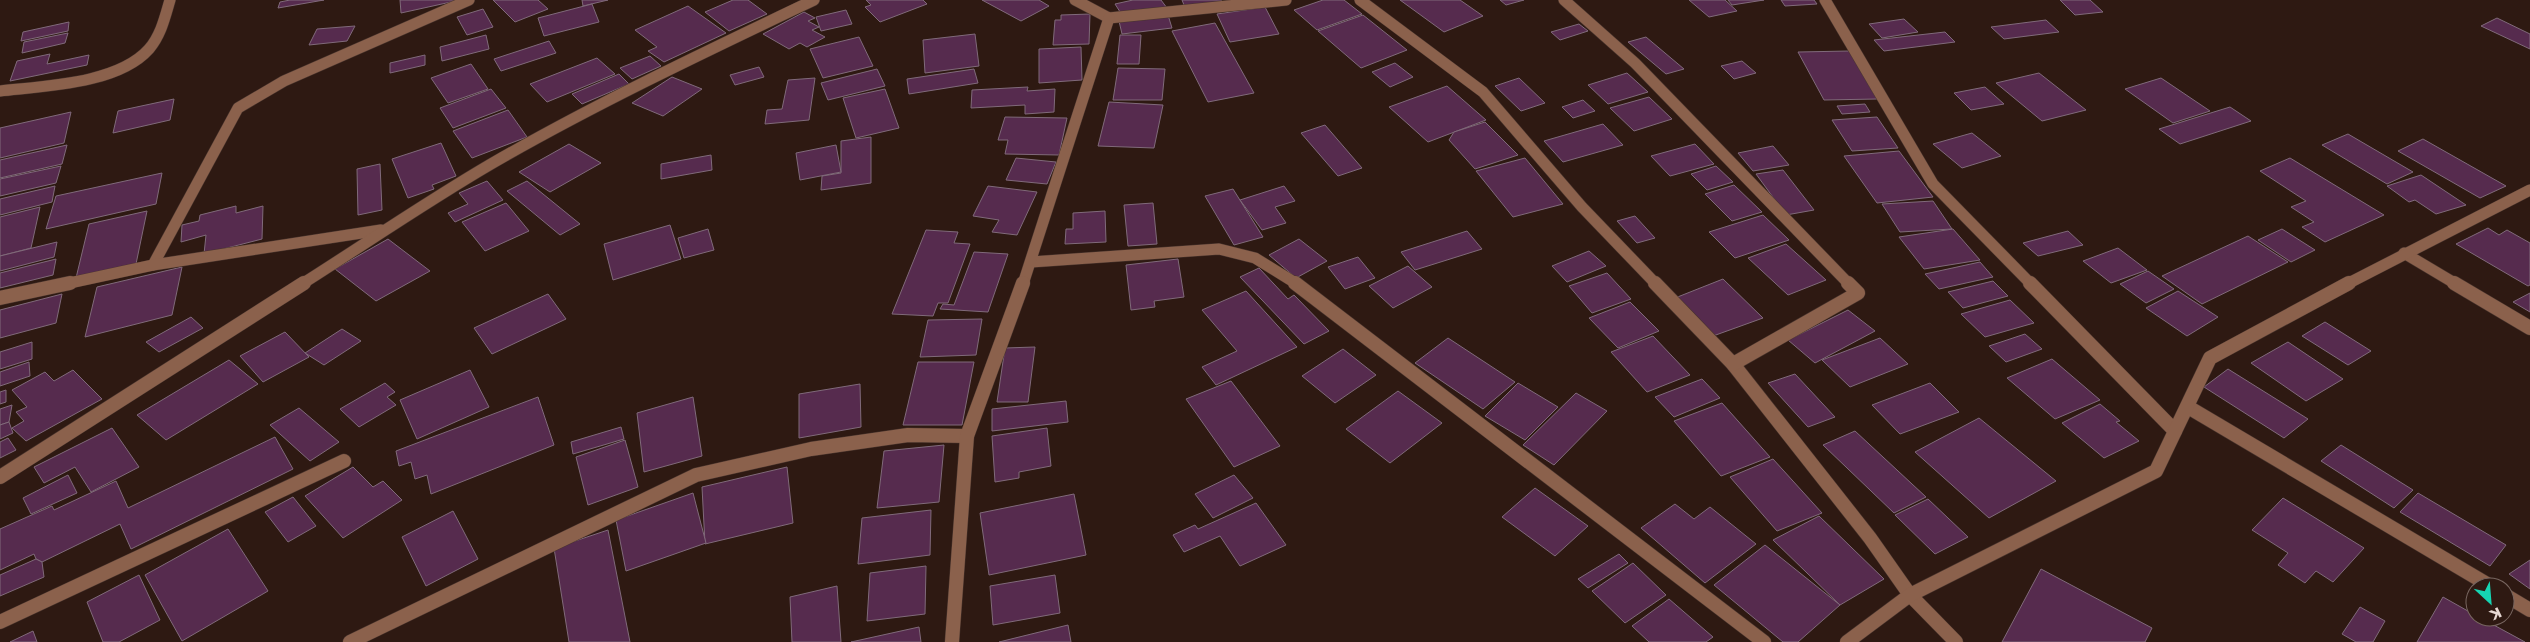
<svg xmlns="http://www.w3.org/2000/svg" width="2530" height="642" viewBox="0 0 2530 642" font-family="'DejaVu Sans',sans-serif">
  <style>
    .building { fill: #562b4e; stroke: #806a7a }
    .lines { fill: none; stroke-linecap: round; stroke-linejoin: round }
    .minor-far1-casing { stroke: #48342d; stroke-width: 12 }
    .minor-casing { stroke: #48342d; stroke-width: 15 }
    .minor-far1 { stroke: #8b614c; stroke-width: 11 }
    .minor { stroke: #8b614c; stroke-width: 14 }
  </style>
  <rect width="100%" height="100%" fill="#2e1912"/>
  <g class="building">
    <polygon points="290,0 324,0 278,8 280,2"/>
    <polygon points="400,0 460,0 401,13"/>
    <polygon points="493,0 538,0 548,9 515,22"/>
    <polygon points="582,0 608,0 583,6"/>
    <polygon points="733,0 748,0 767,14 729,31 705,12"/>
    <polygon points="866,0 923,0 927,4 880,22 865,7 871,5"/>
    <polygon points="982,0 1039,0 1049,6 1021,21"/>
    <polygon points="1133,0 1161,0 1167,8 1122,15 1115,4"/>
    <polygon points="1182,0 1221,0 1223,4 1186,10"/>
    <polygon points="1323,0 1344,0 1362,14 1317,30 1294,10"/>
    <polygon points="1400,0 1460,0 1483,16 1444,32"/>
    <polygon points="1500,0 1524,0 1506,5"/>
    <polygon points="1689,0 1725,0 1737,11 1709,17"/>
    <polygon points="1728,0 1764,0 1732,5"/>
    <polygon points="1781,0 1814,0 1817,4 1785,6"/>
    <polygon points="2060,0 2090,0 2103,12 2075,15"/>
    <polygon points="592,4 599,22 544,36 538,18"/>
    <polygon points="688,6 726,33 664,62 648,51 657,47 635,30"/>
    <polygon points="1265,7 1279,34 1230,42 1217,14"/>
    <polygon points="483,9 493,27 467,35 457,17"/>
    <polygon points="846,10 852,24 821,31 816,17"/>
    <polygon points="804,12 815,18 808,21 819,27 812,30 825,37 807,47 800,43 789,49 763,34"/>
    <polygon points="1090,14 1089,44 1053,45 1055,20 1061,20 1061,15"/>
    <polygon points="1168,15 1172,28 1122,34 1119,21"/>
    <polygon points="1363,15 1407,50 1361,68 1318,31"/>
    <polygon points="2497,18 2530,34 2530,49 2481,26"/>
    <polygon points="1904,19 1918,32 1882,38 1869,24"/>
    <polygon points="2046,20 2059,32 2004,39 1991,27"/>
    <polygon points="69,22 68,31 21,41 23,32"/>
    <polygon points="1215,23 1254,93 1208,102 1172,31"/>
    <polygon points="1579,24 1588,31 1560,40 1551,32"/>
    <polygon points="355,26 347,41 309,45 317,29"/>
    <polygon points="1945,32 1955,42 1884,51 1874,40"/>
    <polygon points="68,33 65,43 22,53 24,42"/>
    <polygon points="975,34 979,66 925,73 923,40"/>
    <polygon points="486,35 489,49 442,61 440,47"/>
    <polygon points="1120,35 1141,35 1139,64 1117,64"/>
    <polygon points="859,37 873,66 823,78 810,49"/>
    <polygon points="1646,37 1684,69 1666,74 1628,42"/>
    <polygon points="549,41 556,53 501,71 494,59"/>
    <polygon points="1081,47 1082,80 1039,83 1039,49"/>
    <polygon points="1849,51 1877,99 1824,100 1798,52"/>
    <polygon points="50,54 47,64 89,55 87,65 10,81 17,61"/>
    <polygon points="425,55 425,65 390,73 390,63"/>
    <polygon points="650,56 661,66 632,79 620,68"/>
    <polygon points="597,58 615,74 547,102 530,84"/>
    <polygon points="1742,61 1756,73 1734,79 1721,66"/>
    <polygon points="1395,63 1413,77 1390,87 1372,72"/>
    <polygon points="471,64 488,89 448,103 431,78"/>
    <polygon points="759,67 764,77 735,85 730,75"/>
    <polygon points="1118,68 1165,69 1162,100 1113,100"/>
    <polygon points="877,69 885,86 828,100 821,83"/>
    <polygon points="974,69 978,83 909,94 907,79"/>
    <polygon points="1627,73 1648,92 1608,104 1588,85"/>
    <polygon points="2039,73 2086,110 2042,121 1996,83"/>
    <polygon points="619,74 629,84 582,104 572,94"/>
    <polygon points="672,77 702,89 663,116 632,103"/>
    <polygon points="815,78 809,120 765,124 767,110 782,109 788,80"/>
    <polygon points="1519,78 1545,103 1521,111 1495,86"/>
    <polygon points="2161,78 2210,111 2173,123 2125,89"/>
    <polygon points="1447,86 1486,120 1428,142 1389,107"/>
    <polygon points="1028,87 1027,91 1055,89 1054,112 1025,114 1025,105 971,108 972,90"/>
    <polygon points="1985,87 2004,104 1971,110 1954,93"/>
    <polygon points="491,89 506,108 453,128 440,108"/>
    <polygon points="885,89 899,128 856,138 843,98"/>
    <polygon points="1649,97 1672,119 1634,131 1610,108"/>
    <polygon points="174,99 170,120 113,133 118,111"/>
    <polygon points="1583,100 1595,111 1573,118 1562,107"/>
    <polygon points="1109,102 1163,105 1154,148 1098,146"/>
    <polygon points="1865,104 1870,112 1842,114 1837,106"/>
    <polygon points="2230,107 2251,121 2180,144 2159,129"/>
    <polygon points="508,110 527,137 472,158 453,131"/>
    <polygon points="71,112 64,143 0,158 0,128"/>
    <polygon points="1005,117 1067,118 1059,155 1005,154 1008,140 998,140"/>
    <polygon points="1877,117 1898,148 1852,151 1832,120"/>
    <polygon points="1485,122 1518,155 1475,169 1449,140 1454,132"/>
    <polygon points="1603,124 1623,145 1563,162 1544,141"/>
    <polygon points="1325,125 1362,168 1338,176 1301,133"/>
    <polygon points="1972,133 2001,156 1962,168 1933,144"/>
    <polygon points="2348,134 2413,172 2387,184 2322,145"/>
    <polygon points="871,137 871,183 821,190 822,176 841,173 841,141"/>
    <polygon points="2423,139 2506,186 2480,198 2398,151"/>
    <polygon points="441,143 456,176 432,185 434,189 408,198 392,159"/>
    <polygon points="569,144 601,163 550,192 519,172"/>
    <polygon points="1695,144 1714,164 1670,176 1651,156"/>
    <polygon points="67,145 62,164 0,178 0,160"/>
    <polygon points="836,145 841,172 800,180 796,153"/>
    <polygon points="1773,146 1789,165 1753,171 1738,153"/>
    <polygon points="1899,151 1933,197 1877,203 1844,156"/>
    <polygon points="711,155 712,170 661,179 661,164"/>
    <polygon points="1016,158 1056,162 1047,184 1006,180"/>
    <polygon points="1525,158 1563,204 1513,217 1476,171"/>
    <polygon points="2290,158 2384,215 2325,242 2302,227 2314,222 2291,207 2306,201 2260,171"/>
    <polygon points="380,164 382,210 358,215 357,169"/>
    <polygon points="61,166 56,183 0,196 0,179"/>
    <polygon points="1716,166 1733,182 1707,190 1691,174"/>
    <polygon points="1783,170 1814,210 1786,215 1756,174"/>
    <polygon points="162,173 156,204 46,229 56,196"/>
    <polygon points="2421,175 2466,205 2436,214 2415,200 2409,202 2387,186"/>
    <polygon points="487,181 503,200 455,222 448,213 468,204 459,193"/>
    <polygon points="527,181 580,224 560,235 507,191"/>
    <polygon points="1734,185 1762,212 1732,221 1705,194"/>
    <polygon points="55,186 52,202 0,215 0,199"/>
    <polygon points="988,186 1037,192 1017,235 992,232 999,220 973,216"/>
    <polygon points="1284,186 1295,201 1275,207 1286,223 1262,230 1240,200"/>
    <polygon points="1233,189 1263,237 1234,245 1205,196"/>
    <polygon points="1933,201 1952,229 1900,232 1882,204"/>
    <polygon points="506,203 529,231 485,251 462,222"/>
    <polygon points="1153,203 1157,244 1128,246 1124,205"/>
    <polygon points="236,206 236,213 263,206 262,239 204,254 206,235 181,242 182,225 199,221 200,215"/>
    <polygon points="40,207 31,248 0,256 0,217"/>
    <polygon points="147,211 136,264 76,278 89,224"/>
    <polygon points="1105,211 1106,242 1065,244 1066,229 1073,229 1073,213"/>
    <polygon points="1763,215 1789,240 1735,258 1709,232"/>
    <polygon points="1635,216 1655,238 1637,243 1617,221"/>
    <polygon points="670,225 681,259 613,280 604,244"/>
    <polygon points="2488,228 2499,235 2507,230 2530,243 2530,285 2528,286 2456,244"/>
    <polygon points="708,229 714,250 684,258 678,238"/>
    <polygon points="1953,229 1980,260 1924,269 1899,237"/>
    <polygon points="2282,229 2315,250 2291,262 2258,240"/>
    <polygon points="926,230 958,232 954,243 970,244 948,303 938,303 933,316 892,314"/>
    <polygon points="1467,231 1482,249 1415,270 1401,252"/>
    <polygon points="2068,231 2083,245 2038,256 2023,243"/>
    <polygon points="2248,236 2288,262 2202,304 2162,276"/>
    <polygon points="388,239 430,271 376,301 335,269"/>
    <polygon points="1299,239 1327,261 1296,278 1269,255"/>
    <polygon points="57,242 54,257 0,271 0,256"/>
    <polygon points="1786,244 1826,280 1788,295 1748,258"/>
    <polygon points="2118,248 2147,270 2111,283 2083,261"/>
    <polygon points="1589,251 1606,266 1567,282 1552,266"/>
    <polygon points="974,252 1008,254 988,312 940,309 943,304 954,305"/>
    <polygon points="1358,257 1375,278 1345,289 1328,267"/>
    <polygon points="56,259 53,275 0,288 0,273"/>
    <polygon points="1178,259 1184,297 1154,301 1155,307 1131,310 1126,265"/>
    <polygon points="1980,262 1993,277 1939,289 1925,274"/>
    <polygon points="1408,266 1432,287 1393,308 1369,286"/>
    <polygon points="182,267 172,315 85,337 97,287"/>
    <polygon points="1259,268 1288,299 1294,295 1329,331 1304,344 1240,277"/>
    <polygon points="2148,271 2174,289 2146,303 2120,284"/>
    <polygon points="1607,273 1631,299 1592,313 1569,286"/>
    <polygon points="1723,279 1763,318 1713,336 1675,298"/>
    <polygon points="1993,281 2008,296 1963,308 1948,292"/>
    <polygon points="1246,291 1297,347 1216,385 1202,367 1237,351 1202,310"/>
    <polygon points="2178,291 2218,317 2187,336 2146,308"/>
    <polygon points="2530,293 2530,312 2513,302"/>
    <polygon points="62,294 56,323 0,338 0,310"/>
    <polygon points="548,294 566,319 492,354 474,328"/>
    <polygon points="2010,300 2034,323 1985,337 1961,314"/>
    <polygon points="1630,302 1659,331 1618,348 1589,318"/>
    <polygon points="1848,310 1875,331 1815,363 1788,340"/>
    <polygon points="191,317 203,328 159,352 146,342"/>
    <polygon points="982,319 976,355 920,357 928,320"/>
    <polygon points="2325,322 2371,351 2348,365 2302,336"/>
    <polygon points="342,329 361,341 324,365 305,353"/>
    <polygon points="285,332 309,357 263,382 240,356"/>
    <polygon points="2025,334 2042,349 2006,362 1989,346"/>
    <polygon points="1653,336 1690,375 1647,392 1611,352"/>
    <polygon points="1448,338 1515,382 1483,409 1415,363"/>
    <polygon points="1880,338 1908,364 1850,387 1822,360"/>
    <polygon points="32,342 32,359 0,369 0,352"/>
    <polygon points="2288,342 2343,379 2306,401 2251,363"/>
    <polygon points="1035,347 1028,402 997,402 1005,348"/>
    <polygon points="1343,349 1376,375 1335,403 1302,376"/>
    <polygon points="2052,359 2100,400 2055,419 2007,378"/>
    <polygon points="229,360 258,384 166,440 137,415"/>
    <polygon points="29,362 30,376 0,386 0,372"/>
    <polygon points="918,362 974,362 962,425 903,425"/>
    <polygon points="2228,369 2308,419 2284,438 2204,387"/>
    <polygon points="73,370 102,399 26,441 12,428 24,421 16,412 27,407 12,390 45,372 54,381"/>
    <polygon points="470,370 489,407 417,439 400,400"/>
    <polygon points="1795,374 1835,417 1808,427 1768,383"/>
    <polygon points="1702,379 1720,398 1674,417 1655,397"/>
    <polygon points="1231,381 1280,446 1234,467 1186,399"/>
    <polygon points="385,383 395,392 387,397 396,405 359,427 340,409"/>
    <polygon points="1518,383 1558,407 1525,440 1485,416"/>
    <polygon points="1930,383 1959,412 1900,434 1872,405"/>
    <polygon points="860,384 861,427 799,438 799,394"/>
    <polygon points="6,390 6,402 0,404 0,392"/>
    <polygon points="1398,391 1442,423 1390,463 1346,429"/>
    <polygon points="1576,393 1607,411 1554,465 1523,445"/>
    <polygon points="538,397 554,445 431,494 427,475 415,479 411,462 399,466 396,451"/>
    <polygon points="693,397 702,456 644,472 637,413"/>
    <polygon points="1066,401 1068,422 992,431 992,409"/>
    <polygon points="1722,403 1770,457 1721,476 1674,421"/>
    <polygon points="2100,404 2120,421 2116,422 2139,441 2104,458 2062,423"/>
    <polygon points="12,405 9,422 0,425 0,409"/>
    <polygon points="299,408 339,442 310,461 270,425"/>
    <polygon points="1979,418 2056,481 1989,518 1915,452"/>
    <polygon points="9,422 13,433 0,439 0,425"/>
    <polygon points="621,427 624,439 573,454 571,442"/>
    <polygon points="112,428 139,467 91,492 75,467 44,483 34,467"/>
    <polygon points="1047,428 1051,466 1019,472 1019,478 995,482 992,436"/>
    <polygon points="1855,431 1926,497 1894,513 1823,445"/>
    <polygon points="275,437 293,469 131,549 120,524 42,562 36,559 34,554 0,570 0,529 52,506 54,510 116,481 128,508"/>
    <polygon points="8,438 16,450 0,458 0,442"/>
    <polygon points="625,440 638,487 588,505 576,457"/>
    <polygon points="944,445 939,502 877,508 884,451"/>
    <polygon points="2341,445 2413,490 2394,508 2321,461"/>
    <polygon points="1773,459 1822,513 1777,531 1730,477"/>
    <polygon points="353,467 373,487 383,481 402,500 343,538 305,496"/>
    <polygon points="787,467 793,523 705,544 702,487"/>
    <polygon points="68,475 77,493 31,514 23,498"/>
    <polygon points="1234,475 1253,498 1213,518 1195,494"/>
    <polygon points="1535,488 1588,526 1555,556 1502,517"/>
    <polygon points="693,493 706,543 626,571 616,520"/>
    <polygon points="2418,493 2506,545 2490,566 2400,512"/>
    <polygon points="1074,494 1086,555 989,575 980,513"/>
    <polygon points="293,497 316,526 288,542 265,512"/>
    <polygon points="2283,498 2364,548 2333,582 2316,571 2305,583 2278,565 2288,553 2252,530"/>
    <polygon points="1928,499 1968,537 1935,554 1895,515"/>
    <polygon points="1256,503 1286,545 1240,566 1220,536 1184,552 1173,535 1195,525 1198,529"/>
    <polygon points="1675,504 1694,519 1710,507 1756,544 1705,583 1641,528"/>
    <polygon points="931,510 930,555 858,564 862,518"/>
    <polygon points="453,511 478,559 426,586 402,537"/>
    <polygon points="1819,516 1884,579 1840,605 1773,540"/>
    <polygon points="228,529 268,591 182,641 145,575"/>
    <polygon points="608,530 630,642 569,642 554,548"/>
    <polygon points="1765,545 1840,605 1798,642 1783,642 1714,585"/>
    <polygon points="1619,554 1628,563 1588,588 1578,579"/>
    <polygon points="36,559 42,562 44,577 0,596 0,575"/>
    <polygon points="2530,560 2530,589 2509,574"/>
    <polygon points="1633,563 1666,595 1625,623 1592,591"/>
    <polygon points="926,566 925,614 867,621 870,573"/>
    <polygon points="2041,569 2152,628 2145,642 2002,642"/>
    <polygon points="139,575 160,620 119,642 103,642 87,602"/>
    <polygon points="1055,575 1060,613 993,625 990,586"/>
    <polygon points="837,586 841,642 792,642 790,597"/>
    <polygon points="2443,597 2475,615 2475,617 2479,617 2525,642 2417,642"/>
    <polygon points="1669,599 1713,637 1706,642 1649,642 1632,626"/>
    <polygon points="2360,607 2385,621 2373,642 2356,642 2342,634"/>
    <polygon points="1068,625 1071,642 999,642"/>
    <polygon points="919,627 921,642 851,642"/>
    <polygon points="33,631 37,642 10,642"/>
  </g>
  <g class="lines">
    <defs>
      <g id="minor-far1">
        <polyline points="1075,0 1109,18 1286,0"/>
        <polyline points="1360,0 1483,92 1582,207 1656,284"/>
        <polyline points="1564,0 1635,63 1849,284"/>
        <polyline points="1825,0 1933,184 2031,284"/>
        <path d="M0,91C44,86 118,84 149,49C161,35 165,17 170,0"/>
        <polyline points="2404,253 2456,284"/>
        <polyline points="1031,262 1219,249 1255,258 1297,284"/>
        <polyline points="153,265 238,108 284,81 469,0"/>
        <polyline points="65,284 153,265 381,230"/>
        <path d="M302,284C365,244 426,202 491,164C595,104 705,52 814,0"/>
        <polyline points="1023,284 1109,18"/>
        <polyline points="2347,284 2530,190"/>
      </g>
      <g id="minor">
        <polyline points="1295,283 1764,642"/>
        <polyline points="1655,283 1733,364 1870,538 1910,595 1956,642"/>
        <polyline points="2030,283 2175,431"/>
        <polyline points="2454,283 2530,328"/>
        <polyline points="0,298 70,283"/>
        <polyline points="1733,364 1858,293 1848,283"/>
        <polyline points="2188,407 2492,587"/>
        <polyline points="0,477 304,283"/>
        <polyline points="2505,595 2530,610"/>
        <polyline points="0,622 344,461"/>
        <polyline points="350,642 696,475 811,449 908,435 967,436"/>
        <polyline points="952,642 967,436 1023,283"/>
        <polyline points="1847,642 1910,595 2156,471 2210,358 2349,283"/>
      </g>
    </defs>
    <use href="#minor-far1" class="minor-far1-casing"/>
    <use href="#minor" class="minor-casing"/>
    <use href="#minor-far1" class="minor-far1"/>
    <use href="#minor" class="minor"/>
  </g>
  <g transform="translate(2490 602) rotate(154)"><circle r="24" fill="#2e1912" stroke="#786660"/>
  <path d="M0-4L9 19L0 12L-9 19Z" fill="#16d5b3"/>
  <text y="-8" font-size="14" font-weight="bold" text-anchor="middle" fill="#e8d9d4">K</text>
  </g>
</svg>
